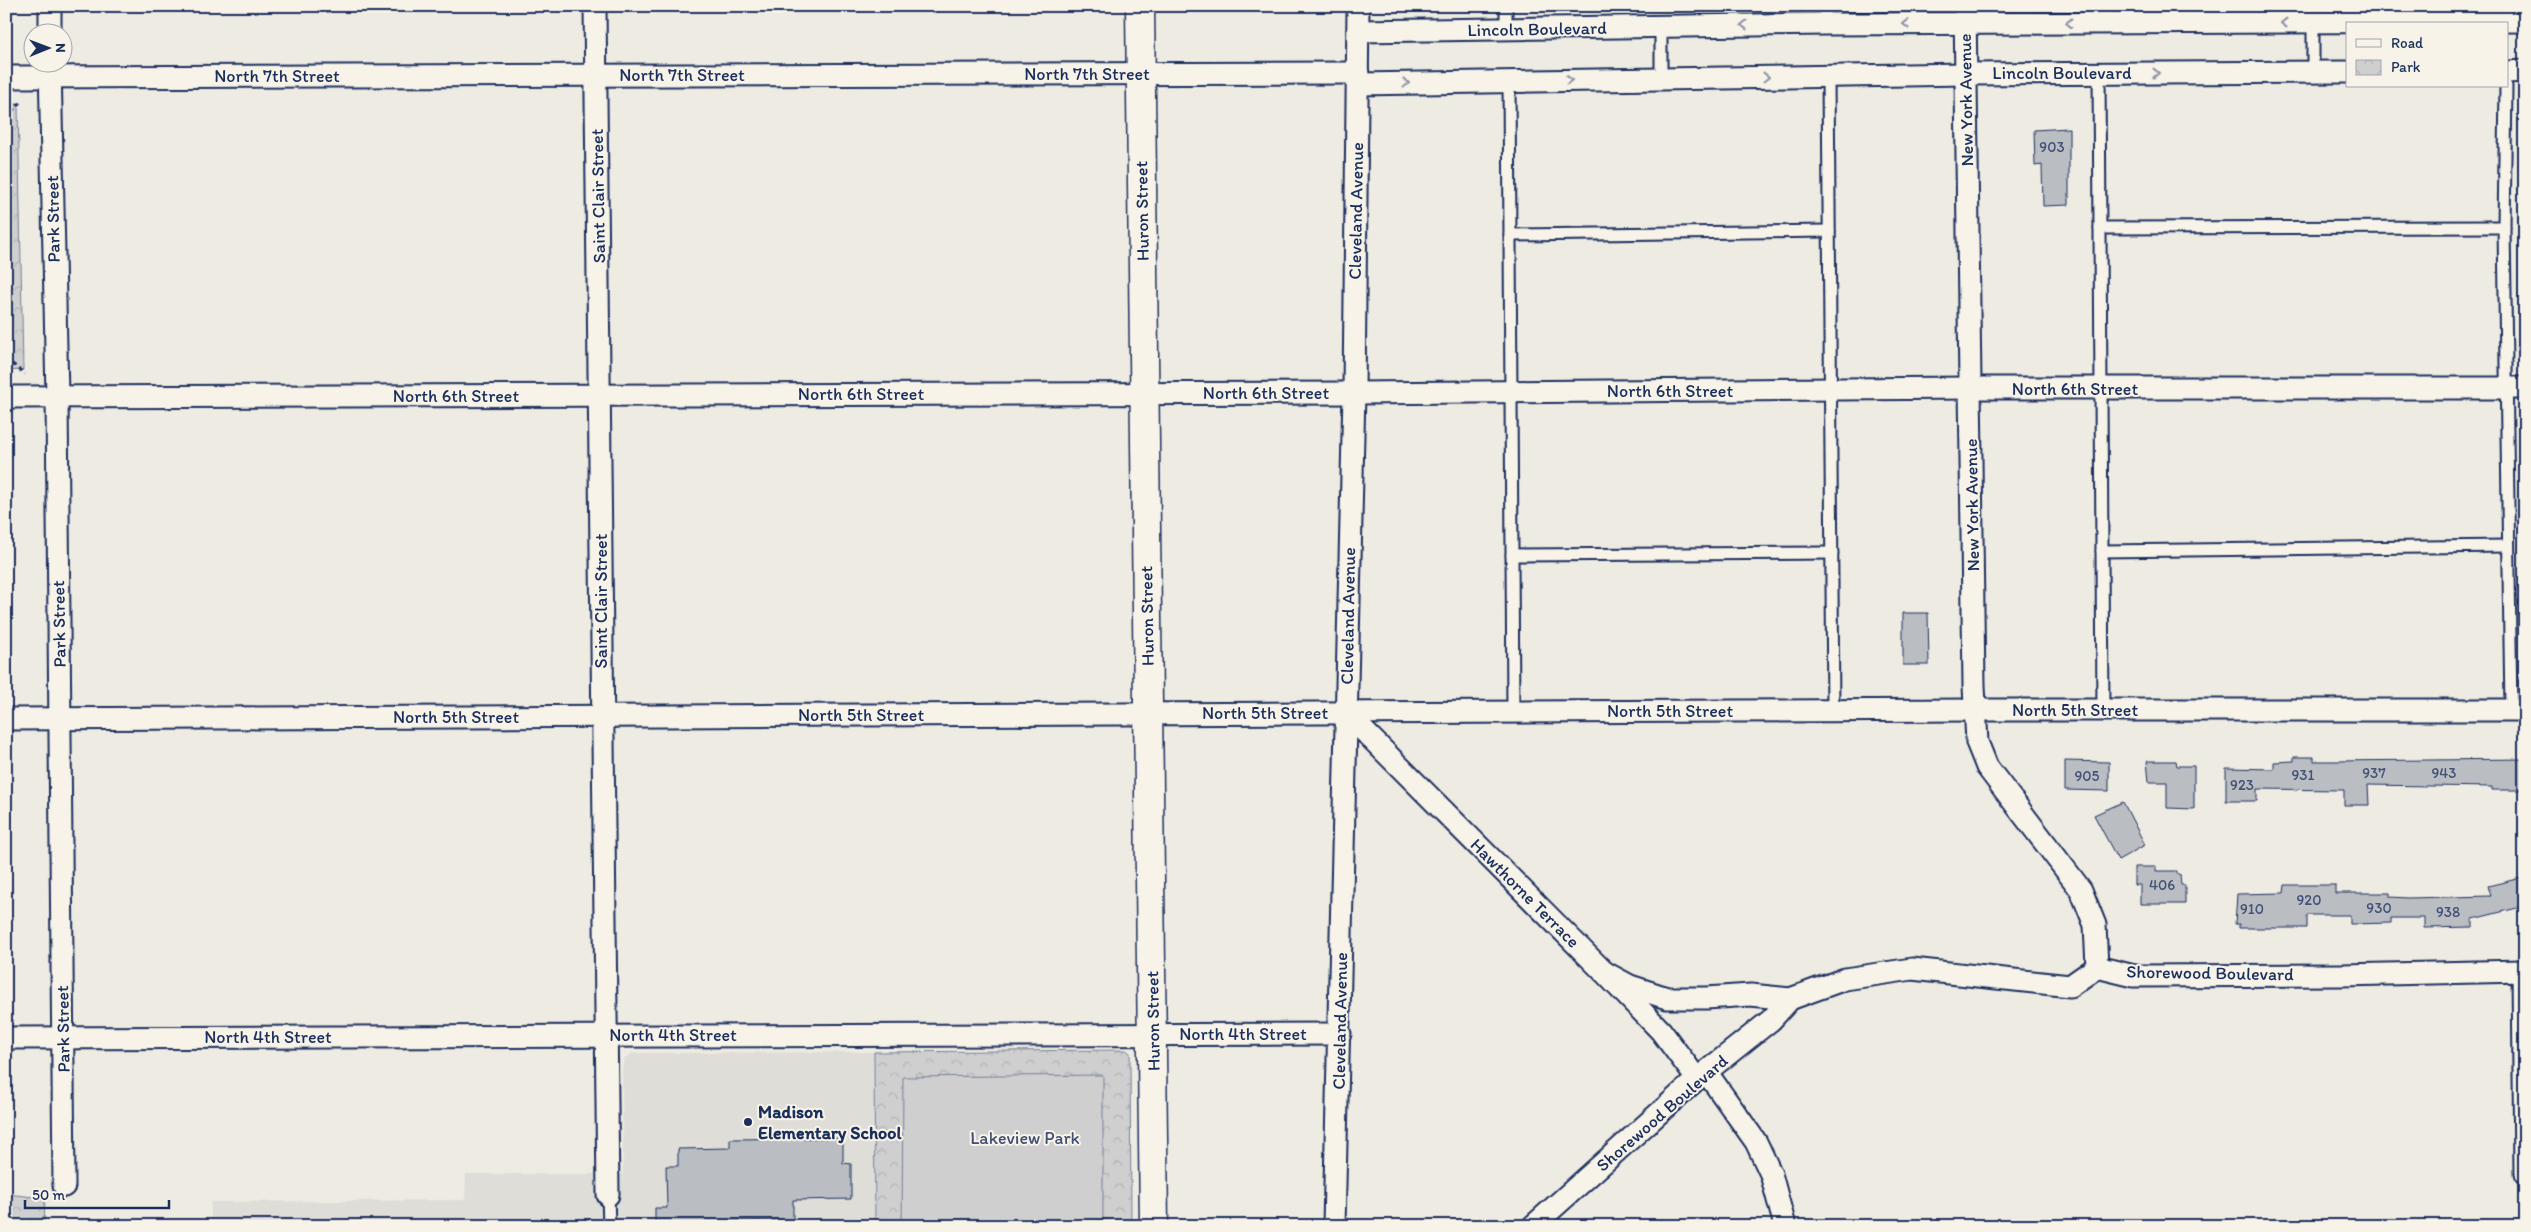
<svg xmlns="http://www.w3.org/2000/svg" width="2531" height="1232" viewBox="0 0 2531 1232" font-family="Itim,sans-serif">
  <style>
    .built { fill: #deddd8 }
    .park { fill: url(#park-crowns); stroke: #757f96 }
    .pitch { fill: #cfcfcf; stroke: #757f96 }
    .building { fill: #babdc2; stroke: #1b2f5e }
    .lines { fill: none; stroke-linecap: round; stroke-linejoin: round }
    .service-casing { stroke: #1b2f5e; stroke-width: 15 }
    .minor-casing { stroke: #1b2f5e; stroke-width: 25 }
    .tertiary-casing { stroke: #1b2f5e; stroke-width: 31 }
    .path { stroke: #1b2f5e; stroke-width: 3; stroke-dasharray: 4 4; stroke-linecap: butt }
    .service { stroke: #f7f3e8; stroke-width: 11 }
    .minor { stroke: #f7f3e8; stroke-width: 21 }
    .tertiary { stroke: #f7f3e8; stroke-width: 28 }
    .oneway { stroke: #8991a3 }
    .poi-dot { fill: #1b2f5e; stroke: #f7f3e8; stroke-width: 2 }
    .labels { text-anchor: middle; stroke-width: 4; stroke-linejoin: round; paint-order: stroke }
    .number-label { font-size: 15px; fill: #435277 }
    .street-label { font-size: 18px; fill: #1b2f5e; stroke: #f7f3e8 }
    .poi-label { font-size: 18px; font-weight: bold; fill: #1b2f5e; stroke: #f7f3e8; text-anchor: start }
    .park-label { font-size: 18px; fill: #3f4f75; stroke: #f7f3e8 }
  </style>
  <defs>
    <pattern id="park-crowns" width="20" height="18" patternUnits="userSpaceOnUse" patternTransform="scale(1.25)"><rect width="20" height="18" fill="#cfcfcf"/><path d="M2 6a3 3 0 1 1 6 0M12 15a3 3 0 1 1 6 0" fill="none" stroke="#b1b2b4"/></pattern>
  </defs>
  <rect width="100%" height="100%" fill="#eeebe2"/>
  <filter id="ink" filterUnits="userSpaceOnUse"><feTurbulence type="fractalNoise" baseFrequency=".02" numOctaves="2"/><feDisplacementMap in="SourceGraphic" scale="10" xChannelSelector="R" yChannelSelector="G"/><feConvolveMatrix kernelMatrix="1 2 1 2 8 2 1 2 1" color-interpolation-filters="sRGB"/></filter>
  <g filter="url(#ink)">
    <polygon class="built" points="874,1052 875,1226 211,1226 211,1202 465,1200 466,1174 623,1174 622,1069 625,1058 633,1053"/>
    <g class="park">
      <polygon points="6,104 18,104 23,370 6,371"/>
      <polygon points="1126,1050 1130,1053 1131,1226 875,1226 874,1052"/>
      <polygon points="6,1194 45,1198 44,1226 6,1226"/>
    </g>
    <polygon class="pitch" points="1103,1075 1103,1226 902,1226 903,1077"/>
    <g class="building">
      <polygon points="2069,128 2069,205 2043,206 2042,165 2035,166 2034,130"/>
      <polygon points="1903,613 1928,613 1929,665 1903,665"/>
      <polygon points="2294,757 2314,757 2314,761 2333,761 2525,759 2525,790 2492,790 2492,787 2368,785 2369,805 2344,805 2344,790 2257,789 2257,801 2226,801 2226,768 2274,769 2274,762 2294,761"/>
      <polygon points="2065,761 2109,762 2109,791 2065,790"/>
      <polygon points="2147,761 2176,761 2177,766 2194,766 2194,809 2167,808 2167,782 2149,782"/>
      <polygon points="2123,802 2145,845 2118,860 2094,815"/>
      <polygon points="2134,867 2156,867 2156,871 2177,871 2177,874 2180,874 2181,885 2185,885 2185,904 2140,904 2140,885 2134,885"/>
      <polygon points="2525,877 2525,906 2473,919 2473,927 2424,928 2424,918 2391,918 2391,923 2350,924 2350,915 2307,915 2307,928 2239,928 2239,924 2235,924 2237,894 2284,893 2285,885 2335,885 2335,893 2390,893 2390,897 2408,898 2491,896 2488,886"/>
      <polygon points="843,1138 843,1163 851,1164 851,1199 793,1200 793,1220 723,1221 723,1226 655,1226 655,1208 667,1208 666,1166 678,1166 678,1149 730,1148 730,1139"/>
    </g>
    <g class="lines">
      <defs>
        <g id="service">
          <polyline points="1506,6 1506,29"/>
          <polyline points="2107,6 2107,23"/>
          <polyline points="1825,24 1825,6"/>
          <polyline points="1661,27 1661,79"/>
          <polyline points="2313,72 2313,22"/>
          <polyline points="2099,73 2103,710"/>
          <polyline points="1828,76 1833,711"/>
          <polyline points="1509,81 1513,712"/>
          <polyline points="2506,86 2504,227 2511,710"/>
          <polyline points="2100,228 2504,227"/>
          <polyline points="1510,235 1829,231"/>
          <polyline points="2102,551 2508,546"/>
          <polyline points="1512,555 1832,553"/>
          <polyline points="608,1195 609,1226"/>
        </g>
        <g id="minor">
          <polyline points="595,6 608,1195"/>
          <polyline points="1965,6 1974,686 1977,742 1987,767 2081,890 2095,925 2097,967"/>
          <polyline points="1358,31 1825,24 2525,21"/>
          <polyline points="50,32 50,6"/>
          <polyline points="50,64 57,397 64,1186"/>
          <polyline points="2507,72 2525,71"/>
          <polyline points="6,77 1358,73"/>
          <polyline points="1358,84 1966,74 2347,72"/>
          <polyline points="6,397 1354,393 1971,388 2525,388"/>
          <polyline points="1346,713 1604,972 1661,1031 1697,1079"/>
          <polyline points="6,719 1974,710 2525,710"/>
          <polyline points="1604,972 1630,986 1667,998 1706,998 1751,995 1790,999 1845,979 1912,969 2070,986 2097,967 2134,976 2341,975 2523,971 2525,1174"/>
          <polyline points="6,1038 1340,1034"/>
          <polyline points="1707,1073 1756,1142 1771,1174 1785,1226"/>
          <polyline points="1334,1226 1354,393 1358,6"/>
          <polyline points="1533,1226 1697,1079 1771,1020 1790,999"/>
        </g>
        <polyline id="tertiary" points="1140,6 1154,1226"/>
      </defs>
      <use href="#service" class="service-casing"/>
      <use href="#minor" class="minor-casing"/>
      <use href="#tertiary" class="tertiary-casing"/>
      <g class="path">
        <polyline points="6,117 21,102"/>
        <polyline points="6,359 25,374"/>
      </g>
      <use href="#service" class="service"/>
      <use href="#minor" class="minor"/>
      <use href="#tertiary" class="tertiary"/>
    </g>
    <defs><path id="oneway-chevron" d="M-2-3.5L2.5 0L-2 3.5" fill="none" stroke-width="1.6" stroke-linecap="round" stroke-linejoin="round" transform="scale(1.25)"/></defs>
    <g class="oneway">
      <use href="#oneway-chevron" transform="translate(2069 23) rotate(180)"/>
      <use href="#oneway-chevron" transform="translate(2284 23) rotate(180)"/>
      <use href="#oneway-chevron" transform="translate(1906 24) rotate(180)"/>
      <use href="#oneway-chevron" transform="translate(1744 25) rotate(179)"/>
      <use href="#oneway-chevron" transform="translate(2156 73)"/>
      <use href="#oneway-chevron" transform="translate(1766 77) rotate(-1)"/>
      <use href="#oneway-chevron" transform="translate(1569 80) rotate(-1)"/>
      <use href="#oneway-chevron" transform="translate(1406 83) rotate(-1)"/>
    </g>
  </g>
  <circle class="poi-dot" cx="748" cy="1122" r="5"/>
  <g class="labels">
    <g class="number-label">
      <text x="2052" y="152">903</text>
      <text x="2374" y="778">937</text>
      <text x="2444" y="778">943</text>
      <text x="2303" y="780">931</text>
      <text x="2087" y="781">905</text>
      <text x="2242" y="790">923</text>
      <text x="2162" y="890">406</text>
      <text x="2309" y="905">920</text>
      <text x="2379" y="913">930</text>
      <text x="2252" y="914">910</text>
      <text x="2448" y="917">938</text>
    </g>
    <g class="street-label">
      <text transform="translate(1537 29) rotate(-1)" y="6">Lincoln Boulevard</text>
      <text x="2062" y="79">Lincoln Boulevard</text>
      <text x="1087" y="80">North 7th Street</text>
      <text x="682" y="81">North 7th Street</text>
      <text x="277" y="82">North 7th Street</text>
      <text transform="translate(1966 100) rotate(-91)" y="6">New York Avenue</text>
      <text transform="translate(598 196) rotate(-91)" y="6">Saint Clair Street</text>
      <text transform="translate(1142 211) rotate(-91)" y="6">Huron Street</text>
      <text transform="translate(1356 211) rotate(-89)" y="6">Cleveland Avenue</text>
      <text transform="translate(53 219) rotate(-91)" y="6">Park Street</text>
      <text x="2075" y="395">North 6th Street</text>
      <text x="1670" y="397">North 6th Street</text>
      <text x="1266" y="399">North 6th Street</text>
      <text x="861" y="400">North 6th Street</text>
      <text x="456" y="402">North 6th Street</text>
      <text transform="translate(1972 505) rotate(-91)" y="6">New York Avenue</text>
      <text transform="translate(601 601) rotate(-90)" y="6">Saint Clair Street</text>
      <text transform="translate(1147 616) rotate(-91)" y="6">Huron Street</text>
      <text transform="translate(1348 616) rotate(-89)" y="6">Cleveland Avenue</text>
      <text transform="translate(59 624) rotate(-91)" y="6">Park Street</text>
      <text x="2075" y="716">North 5th Street</text>
      <text x="1670" y="717">North 5th Street</text>
      <text x="1265" y="719">North 5th Street</text>
      <text x="861" y="721">North 5th Street</text>
      <text x="456" y="723">North 5th Street</text>
      <text transform="translate(1525 893) rotate(45)" y="6">Hawthorne Terrace</text>
      <text transform="translate(2210 973) rotate(1)" y="6">Shorewood Boulevard</text>
      <text transform="translate(1153 1021) rotate(-91)" y="6">Huron Street</text>
      <text transform="translate(1340 1021) rotate(-89)" y="6">Cleveland Avenue</text>
      <text transform="translate(63 1029) rotate(-91)" y="6">Park Street</text>
      <text x="1243" y="1040">North 4th Street</text>
      <text x="673" y="1041">North 4th Street</text>
      <text x="268" y="1043">North 4th Street</text>
      <text transform="translate(1662 1113) rotate(-41)" y="6">Shorewood Boulevard</text>
    </g>
    <g class="poi-label">
      <text x="758" y="1118">Madison<tspan x="758" dy="21">Elementary School</tspan></text>
    </g>
    <g class="park-label">
      <text x="1025" y="1144">Lakeview Park</text>
    </g>
  </g>
  <rect width="2531" height="1232" fill="none" stroke="#f7f3e8" stroke-width="25"/>
  <rect x="12" y="12" width="2506" height="1207" fill="none" stroke="#1b2f5e" stroke-width="2" filter="url(#ink)"/>
  <rect x="2346" y="22" width="162" height="65" fill="#f7f3e8" stroke="#9fa5b1"/>
  <rect x="2356" y="39" width="25" height="8" fill="#f7f3e8" stroke="#9fa5b1"/>
  <text x="2391" y="48" font-size="15" fill="#1b2f5e">Road</text>
  <rect x="2356" y="60" width="25" height="15" fill="url(#park-crowns)" stroke="#9fa5b1"/>
  <text x="2391" y="72" font-size="15" fill="#1b2f5e">Park</text>
  <g transform="translate(48 48) rotate(89)"><circle r="24" fill="#f7f3e8" stroke="#9fa5b1"/>
  <path d="M0-4L9 19L0 12L-9 19Z" fill="#1b2f5e"/>
  <text y="-8" font-size="14" font-weight="bold" text-anchor="middle" fill="#1b2f5e">N</text>
  </g>
  <path d="M25 1200v8h144v-8" fill="none" stroke="#1b2f5e" stroke-width="2.5"/>
  <text x="32" y="1200" font-size="15" fill="#1b2f5e" stroke="#f7f3e8" stroke-width="4" paint-order="stroke">50 m</text>
</svg>
